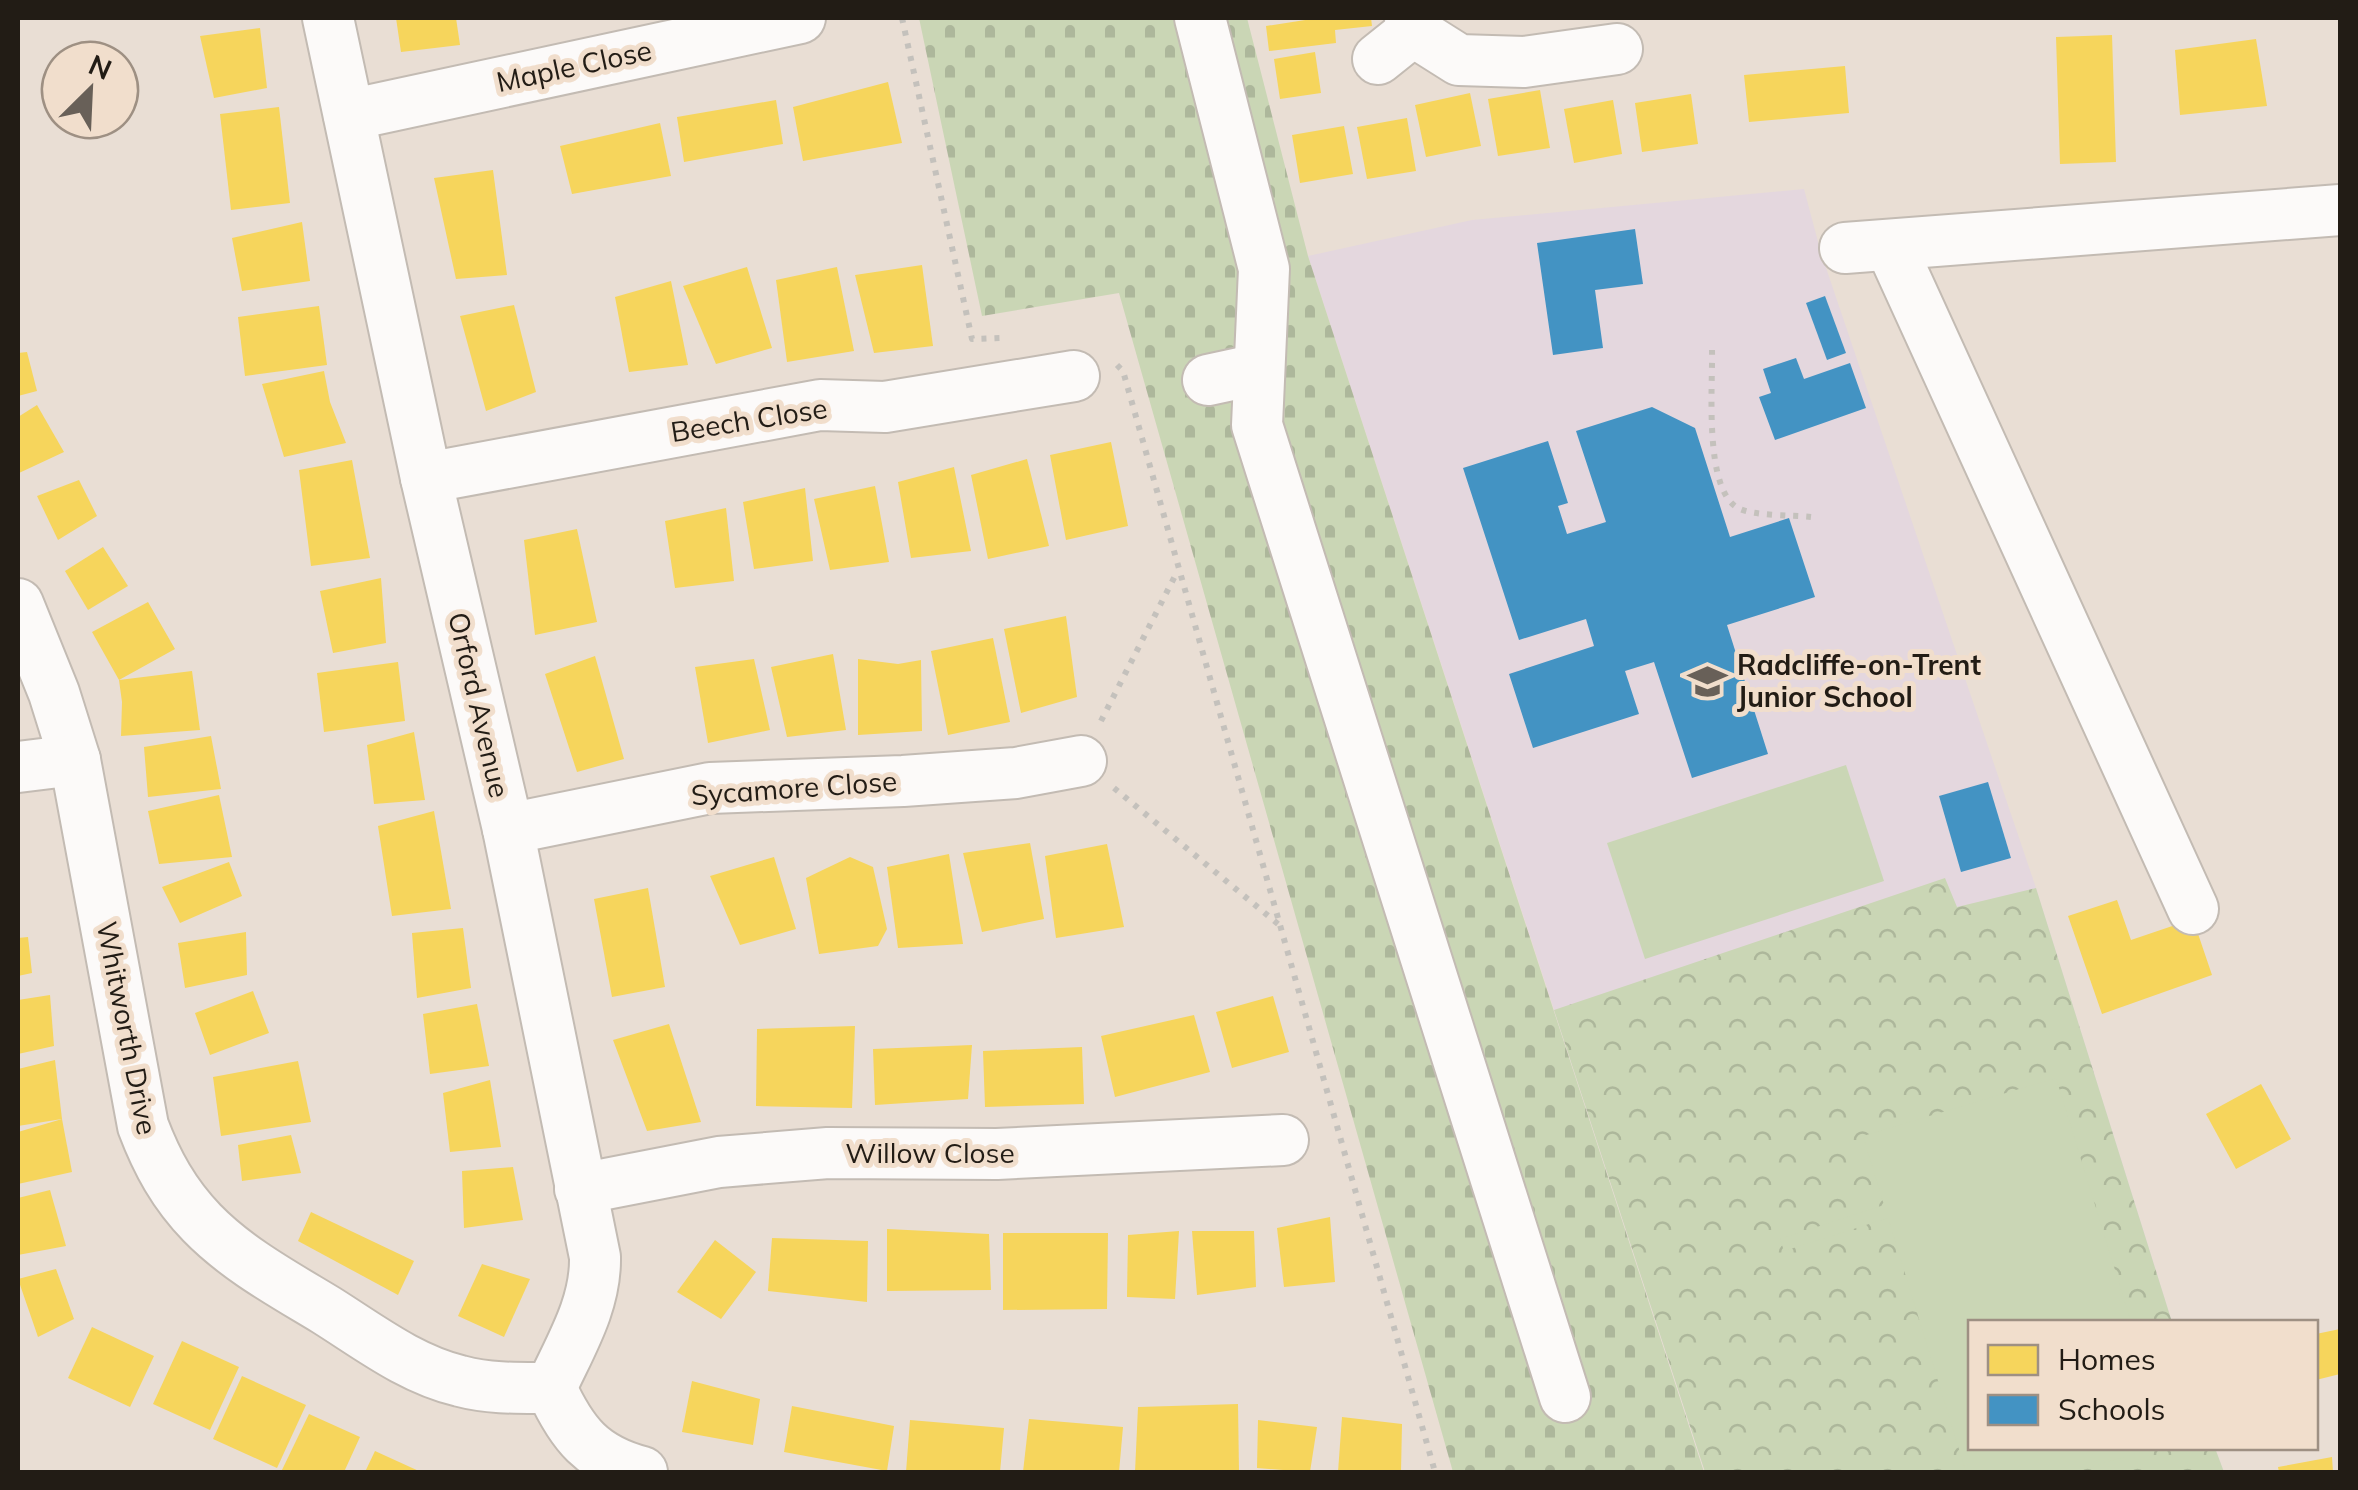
<svg xmlns="http://www.w3.org/2000/svg" width="2358" height="1490" viewBox="0 0 2358 1490" font-family="Mulish,sans-serif">
  <style>
    .education { fill: #e4d7de }
    .forest { fill: url(#forest-crowns) }
    .cemetery { fill: url(#cemetery-stones) }
    .pitch { fill: #cad6b5 }
    .homes { fill: #f6d55c }
    .schools { fill: #4393c3 }
    .lines { fill: none; stroke-linecap: round; stroke-linejoin: round }
    .minor-casing { stroke: #c3bbb3; stroke-width: 54 }
    .path { stroke: #c4c1bc; stroke-width: 6; stroke-dasharray: 5 8; stroke-linecap: butt }
    .minor { stroke: #fcfaf9; stroke-width: 50 }
    .labels { text-anchor: middle; stroke-width: 10; stroke-linejoin: round; paint-order: stroke }
    .street-label { font-size: 28px; fill: #221c15; stroke: #f1decc }
    .poi-label { font-size: 28px; font-weight: bold; fill: #221c15; stroke: #f1decc; text-anchor: start }
  </style>
  <defs>
    <pattern id="forest-crowns" width="20" height="18" patternUnits="userSpaceOnUse" patternTransform="scale(2.5)"><rect width="20" height="18" fill="#cad6b5"/><path d="M2 6a3 3 0 1 1 6 0M12 15a3 3 0 1 1 6 0" fill="none" stroke="#adb79b"/></pattern>
    <pattern id="cemetery-stones" width="16" height="16" patternUnits="userSpaceOnUse" patternTransform="scale(2.5)"><rect width="16" height="16" fill="#cad6b5"/><path d="M2 7V4a2 2 0 0 1 4 0v3zM10 15v-3a2 2 0 0 1 4 0v3z" fill="#adb79b"/></pattern>
  </defs>
  <rect width="100%" height="100%" fill="#e9ded4"/>
  <polygon class="education" points="1804,189 1821,253 2036,888 2172,1322 1970,1322 1970,1448 2215,1448 2224,1472 1705,1472 1308,256 1472,220"/>
  <polygon class="forest" points="1945,878 1957,907 2036,888 2172,1322 1970,1322 1970,1448 2215,1448 2224,1472 1705,1472 1554,1010"/>
  <polygon class="cemetery" points="919,18 1247,18 1308,256 1704,1472 1453,1472 1119,293 982,316"/>
  <g class="pitch">
    <polygon points="1846,765 1884,881 1645,959 1607,843"/>
    <polygon points="2056,1078 2131,1322 1970,1322 1970,1448 2155,1448 2073,1472 1966,1472 1888,1218 1784,1251 1780,1239 1884,1205 1863,1136"/>
  </g>
  <g class="homes">
    <polygon points="396,18 456,18 460,45 401,52"/>
    <polygon points="1318,18 1371,18 1372,26 1335,30 1336,43 1269,51 1266,26"/>
    <polygon points="260,28 267,88 214,98 200,36"/>
    <polygon points="2112,35 2116,162 2060,164 2056,37"/>
    <polygon points="2256,39 2267,106 2180,115 2175,50"/>
    <polygon points="1315,52 1321,93 1280,99 1274,59"/>
    <polygon points="1845,66 1849,113 1749,122 1744,75"/>
    <polygon points="888,82 902,143 803,161 793,107"/>
    <polygon points="1540,90 1550,148 1498,156 1488,99"/>
    <polygon points="1470,93 1481,146 1426,157 1415,105"/>
    <polygon points="1691,94 1698,144 1642,152 1635,103"/>
    <polygon points="776,100 783,144 684,162 677,117"/>
    <polygon points="1613,100 1622,154 1574,163 1564,109"/>
    <polygon points="279,107 290,203 231,210 220,114"/>
    <polygon points="1407,118 1416,171 1367,179 1357,127"/>
    <polygon points="660,123 671,176 572,194 560,146"/>
    <polygon points="1344,126 1353,174 1300,183 1292,135"/>
    <polygon points="493,170 507,275 456,279 434,178"/>
    <polygon points="302,222 310,281 242,291 232,238"/>
    <polygon points="922,265 933,346 874,353 855,275"/>
    <polygon points="747,267 772,348 716,364 683,286"/>
    <polygon points="837,267 854,351 787,362 776,280"/>
    <polygon points="671,281 688,365 629,372 615,297"/>
    <polygon points="514,305 536,392 486,411 460,316"/>
    <polygon points="319,306 327,365 245,376 238,317"/>
    <polygon points="27,352 37,391 18,396 18,353"/>
    <polygon points="324,371 330,402 346,443 284,457 262,384"/>
    <polygon points="37,405 64,452 19,473 18,417"/>
    <polygon points="1111,442 1128,526 1066,540 1050,455"/>
    <polygon points="1027,459 1049,546 988,559 971,475"/>
    <polygon points="352,460 370,558 311,566 299,470"/>
    <polygon points="954,467 971,551 911,558 898,482"/>
    <polygon points="79,480 97,516 58,540 37,496"/>
    <polygon points="875,486 889,562 830,570 814,499"/>
    <polygon points="805,488 813,561 754,569 743,502"/>
    <polygon points="726,508 734,581 675,588 665,521"/>
    <polygon points="577,529 597,622 535,635 524,540"/>
    <polygon points="103,547 128,586 88,610 65,571"/>
    <polygon points="381,578 386,643 333,653 320,591"/>
    <polygon points="148,602 175,649 119,680 192,671 200,730 121,736 122,702 119,680 92,632"/>
    <polygon points="1066,616 1077,697 1021,713 1004,629"/>
    <polygon points="993,638 1010,722 948,735 931,651"/>
    <polygon points="833,654 846,730 787,737 771,667"/>
    <polygon points="595,656 624,759 577,772 545,674"/>
    <polygon points="754,659 770,730 708,743 695,667"/>
    <polygon points="858,659 898,664 921,660 922,731 858,735"/>
    <polygon points="398,662 405,721 324,732 317,673"/>
    <polygon points="414,732 425,800 374,804 367,745"/>
    <polygon points="211,736 221,789 148,797 144,747"/>
    <polygon points="219,795 232,857 159,864 148,811"/>
    <polygon points="434,811 451,909 392,916 378,826"/>
    <polygon points="1030,843 1044,919 982,932 963,853"/>
    <polygon points="1107,844 1124,927 1056,938 1045,856"/>
    <polygon points="949,854 963,944 898,948 887,867"/>
    <polygon points="774,857 796,929 740,945 710,876"/>
    <polygon points="850,857 873,867 887,929 878,946 819,954 806,878"/>
    <polygon points="229,862 242,896 180,923 162,887"/>
    <polygon points="648,888 665,987 612,997 594,899"/>
    <polygon points="2117,900 2131,940 2193,919 2212,975 2102,1014 2068,916"/>
    <polygon points="463,928 471,988 417,998 412,933"/>
    <polygon points="246,932 247,975 185,988 178,943"/>
    <polygon points="28,937 32,973 18,976 18,938"/>
    <polygon points="253,991 269,1033 210,1055 195,1013"/>
    <polygon points="50,995 54,1046 18,1054 18,1000"/>
    <polygon points="1273,996 1289,1052 1232,1068 1216,1012"/>
    <polygon points="477,1004 489,1066 430,1074 423,1014"/>
    <polygon points="1194,1015 1210,1072 1115,1097 1101,1036"/>
    <polygon points="669,1024 701,1122 647,1131 613,1040"/>
    <polygon points="855,1026 852,1108 756,1106 757,1029"/>
    <polygon points="972,1045 968,1099 875,1105 873,1049"/>
    <polygon points="1082,1047 1084,1104 985,1107 983,1051"/>
    <polygon points="55,1060 62,1119 18,1126 18,1069"/>
    <polygon points="298,1061 311,1122 221,1136 213,1077"/>
    <polygon points="490,1080 501,1147 450,1152 443,1093"/>
    <polygon points="2261,1084 2291,1139 2236,1169 2206,1114"/>
    <polygon points="62,1119 72,1172 18,1184 18,1132"/>
    <polygon points="291,1135 301,1173 242,1181 238,1145"/>
    <polygon points="513,1167 523,1220 464,1228 462,1171"/>
    <polygon points="50,1190 66,1246 18,1255 18,1198"/>
    <polygon points="311,1212 414,1261 398,1295 298,1241"/>
    <polygon points="1330,1217 1335,1282 1284,1287 1277,1228"/>
    <polygon points="887,1229 989,1234 991,1290 887,1291"/>
    <polygon points="1179,1231 1175,1299 1127,1297 1128,1235"/>
    <polygon points="1192,1231 1254,1231 1256,1287 1197,1295"/>
    <polygon points="1003,1233 1108,1233 1107,1309 1003,1310"/>
    <polygon points="772,1238 868,1241 867,1302 768,1291"/>
    <polygon points="715,1240 756,1272 721,1319 677,1292"/>
    <polygon points="482,1264 530,1279 504,1337 458,1316"/>
    <polygon points="56,1269 74,1319 38,1337 18,1279"/>
    <polygon points="92,1327 154,1356 130,1407 68,1378"/>
    <polygon points="2340,1329 2340,1374 2316,1380 2316,1334"/>
    <polygon points="182,1341 239,1367 210,1430 153,1404"/>
    <polygon points="242,1376 306,1405 277,1468 213,1439"/>
    <polygon points="692,1381 760,1399 753,1445 682,1432"/>
    <polygon points="1238,1404 1239,1472 1135,1472 1138,1407"/>
    <polygon points="792,1406 894,1426 887,1471 784,1452"/>
    <polygon points="309,1414 360,1437 344,1472 281,1472"/>
    <polygon points="1342,1417 1402,1424 1401,1472 1338,1472"/>
    <polygon points="1029,1419 1123,1427 1119,1472 1023,1472"/>
    <polygon points="910,1420 1004,1428 1000,1472 906,1472"/>
    <polygon points="1258,1420 1317,1427 1310,1472 1257,1468"/>
    <polygon points="375,1451 421,1472 365,1472"/>
    <polygon points="2332,1457 2333,1472 2279,1472 2278,1467"/>
  </g>
  <g class="schools">
    <polygon points="1635,229 1643,284 1595,290 1603,348 1553,355 1537,243"/>
    <polygon points="1825,296 1846,353 1827,360 1806,303"/>
    <polygon points="1796,358 1804,379 1850,363 1866,408 1775,440 1759,397 1771,393 1763,369"/>
    <polygon points="1652,407 1695,428 1730,537 1789,518 1815,597 1727,625 1768,754 1692,778 1654,662 1625,671 1639,714 1533,748 1509,674 1594,646 1586,619 1519,640 1463,468 1548,441 1568,503 1558,506 1567,534 1606,522 1576,431"/>
    <polygon points="1988,782 2011,858 1961,872 1939,796"/>
  </g>
  <g class="lines">
    <defs>
      <g id="minor">
        <path d="M328,18L426,478L508,829L595,1257C596,1305 570,1346 551,1388"/>
        <polyline points="1200,18 1264,269 1257,425 1565,1397"/>
        <polyline points="1410,18 1413,31 1459,60 1524,62 1617,49"/>
        <polyline points="1378,59 1413,31"/>
        <polyline points="349,115 800,18"/>
        <polyline points="1890,245 2193,909"/>
        <polyline points="1845,248 2340,210"/>
        <polyline points="1208,380 1259,369"/>
        <polyline points="426,478 820,405 885,407 1074,376"/>
        <path d="M18,604L54,693L75,760L143,1126C157,1163 174,1194 202,1223C237,1259 283,1284 326,1310C369,1337 410,1369 460,1381C490,1389 520,1388 551,1388C572,1434 592,1459 642,1472"/>
        <polyline points="18,767 75,760"/>
        <polyline points="508,829 710,788 903,781 1016,773 1081,761"/>
        <polyline points="580,1189 719,1162 828,1153 997,1154 1283,1140"/>
      </g>
    </defs>
    <use href="#minor" class="minor-casing"/>
    <g class="path">
      <polyline points="902,18 972,339 1001,338"/>
      <path d="M1712,350C1713,385 1703,493 1740,509C1756,516 1793,515 1811,517"/>
      <polyline points="1117,365 1123,371 1435,1472"/>
      <polyline points="1101,721 1177,572"/>
      <polyline points="1114,788 1278,924"/>
    </g>
    <use href="#minor" class="minor"/>
  </g>
  <defs>
    <symbol id="school-bare" viewBox="-9 -9 18 18"><path d="M0-5L7-2L0 1L-7-2ZM-4 1L0 2.5L4 1V4Q0 6-4 4Z" fill="#686058" stroke="#f1decc" stroke-width="2.5" paint-order="stroke"/></symbol>
  </defs>
  <g fill-rule="evenodd">
    <use href="#school-bare" x="1680" y="654" width="55" height="55"/>
  </g>
  <g class="labels">
    <g class="street-label">
      <text transform="translate(574 66) rotate(-12)" y="10">Maple Close</text>
      <text transform="translate(749 420) rotate(-9)" y="10">Beech Close</text>
      <text transform="translate(479 705) rotate(77)" y="10">Orford Avenue</text>
      <text transform="translate(794 788) rotate(-4)" y="10">Sycamore Close</text>
      <text transform="translate(127 1028) rotate(79)" y="10">Whitworth Drive</text>
      <text x="930" y="1163">Willow Close</text>
    </g>
    <g class="poi-label">
      <text x="1737" y="675">Radcliffe-on-Trent<tspan x="1737" dy="32">Junior School</tspan></text>
    </g>
  </g>
  <rect width="2358" height="1490" fill="none" stroke="#221c15" stroke-width="40"/>
  <rect x="1968" y="1320" width="350" height="130" fill="#f1decc" stroke="#9e9083" stroke-width="2.5"/>
  <rect x="1988" y="1345" width="50" height="30" fill="#f6d55c" stroke="#9e9083" stroke-width="2.5"/>
  <text x="2058" y="1370" font-size="30" fill="#221c15">Homes</text>
  <rect x="1988" y="1395" width="50" height="30" fill="#4393c3" stroke="#9e9083" stroke-width="2.5"/>
  <text x="2058" y="1420" font-size="30" fill="#221c15">Schools</text>
  <g transform="translate(90 90) rotate(24)"><circle r="48" fill="#f1decc" stroke="#9e9083" stroke-width="2.5"/>
  <path d="M0-8L18 38L0 25L-18 38Z" fill="#686058"/>
  <text y="-15" font-size="28" font-weight="bold" text-anchor="middle" fill="#221c15">N</text>
  </g>
</svg>
